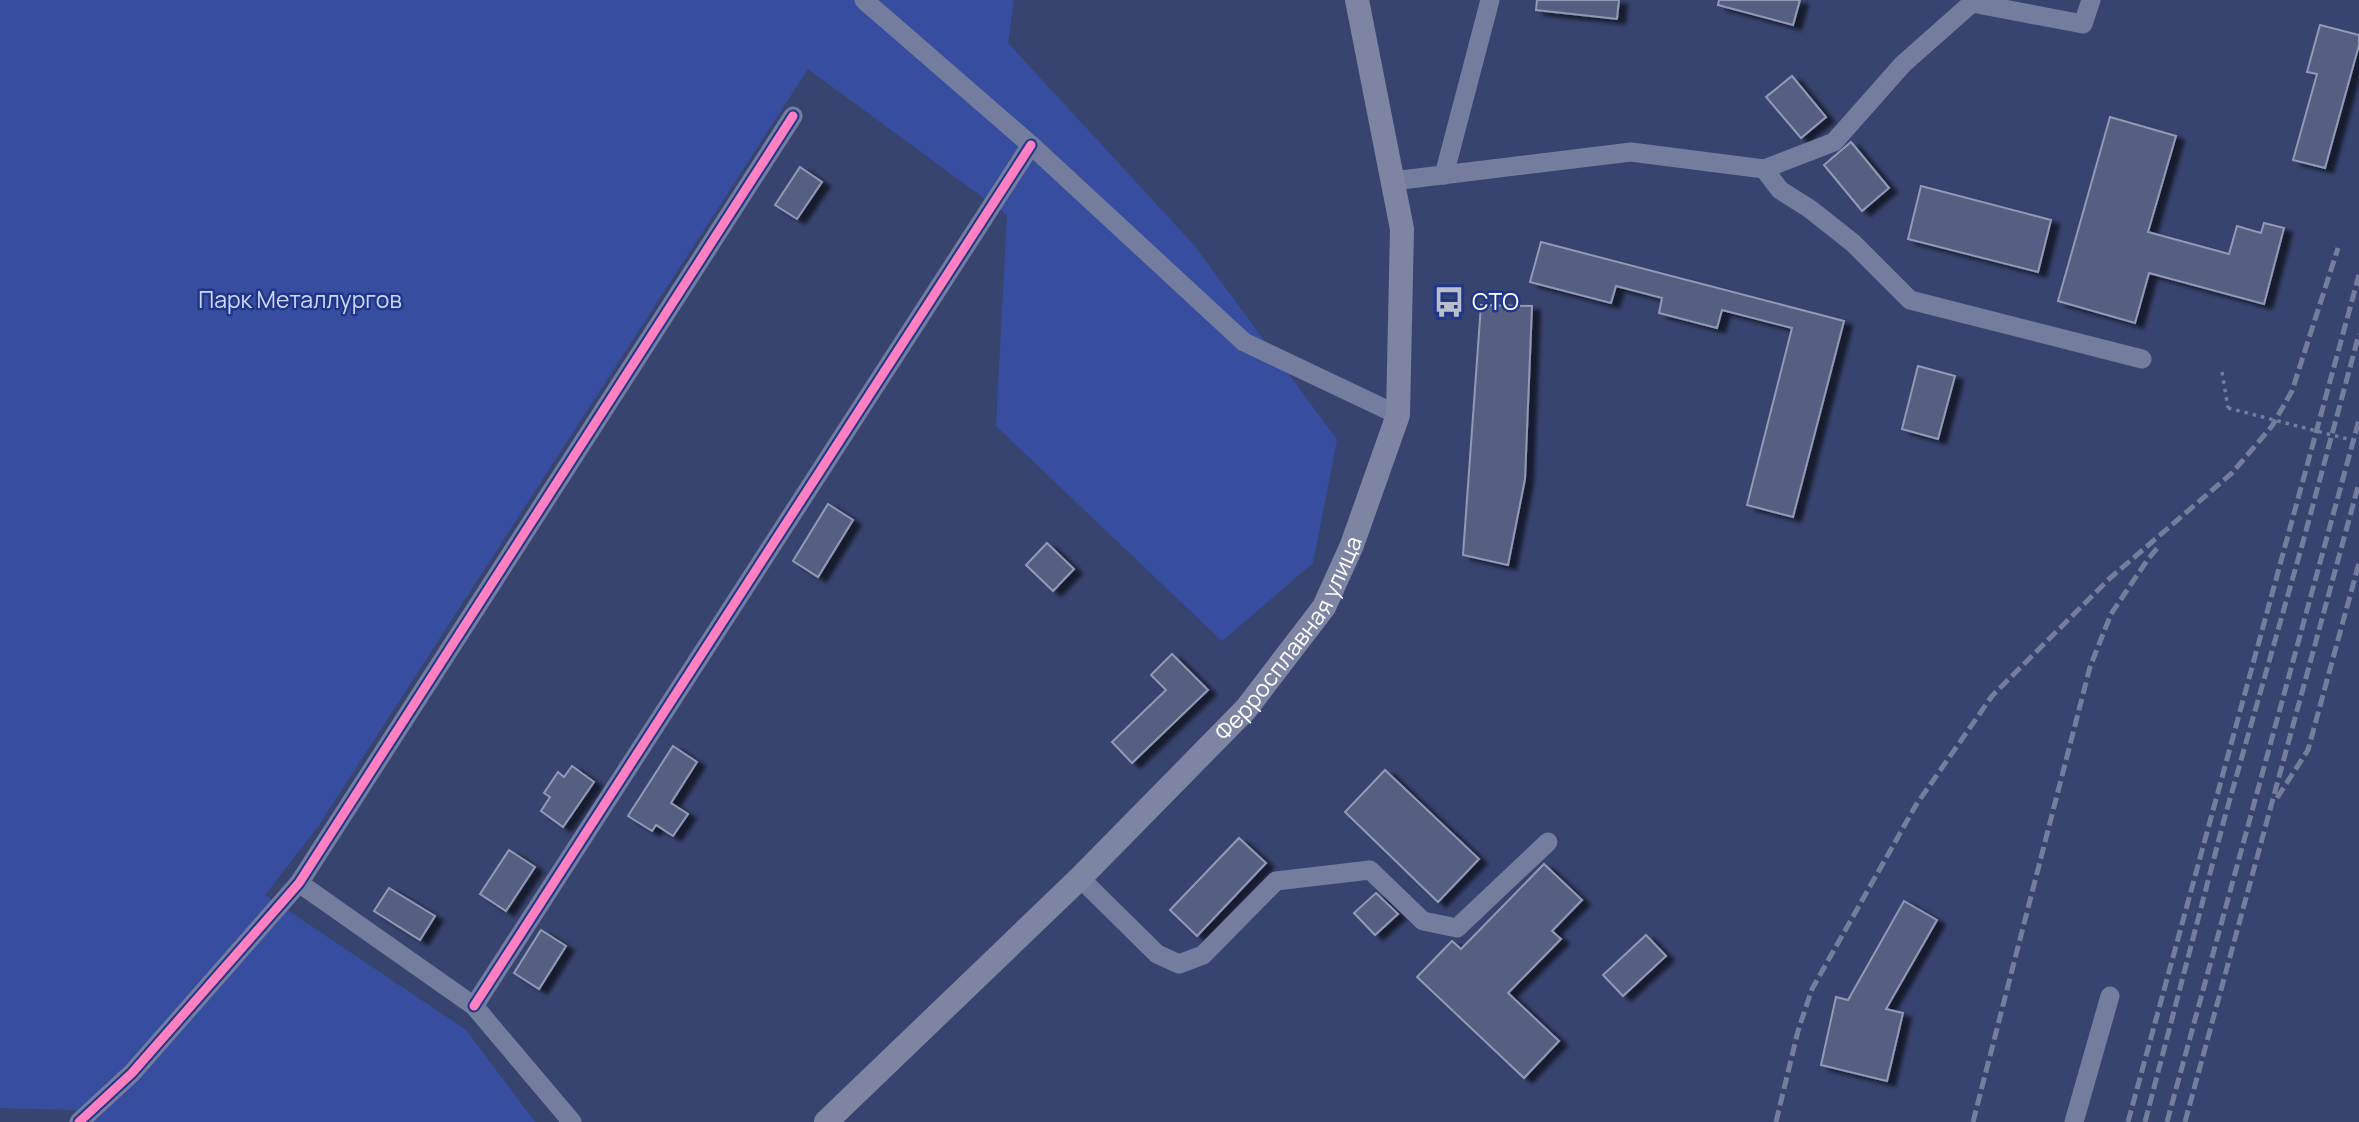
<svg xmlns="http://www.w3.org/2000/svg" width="2359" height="1122" viewBox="0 0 2359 1122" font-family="Manrope,sans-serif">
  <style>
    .green { fill: #374ea0 }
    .building { fill: #545e81; stroke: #9299b4; stroke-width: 2; filter: url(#shadow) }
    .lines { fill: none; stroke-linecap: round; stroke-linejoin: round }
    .path { stroke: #747d9e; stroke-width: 3.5; stroke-dasharray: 3.5 5; stroke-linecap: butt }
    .minor { stroke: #747d9e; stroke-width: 19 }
    .major { stroke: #7e85a3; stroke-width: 24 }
    .rail { stroke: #747e9c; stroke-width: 5; stroke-dasharray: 12 5; stroke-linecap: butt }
    .path-bridge { stroke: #747d9e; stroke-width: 3.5; stroke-dasharray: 3.5 5; stroke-linecap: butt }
    .cycleway-casing { stroke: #203688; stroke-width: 13 }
    .cycleway { stroke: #ff80c0; stroke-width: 9 }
    .labels { text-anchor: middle; stroke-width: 5; stroke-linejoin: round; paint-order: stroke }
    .park-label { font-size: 23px; fill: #cfd8f8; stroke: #203688 }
    .poi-label { font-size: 23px; fill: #fff; stroke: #203688; text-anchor: start }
    .street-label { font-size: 23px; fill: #fff; stroke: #203688 }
  </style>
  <defs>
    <filter id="shadow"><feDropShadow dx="8" dy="4.5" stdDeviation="2" flood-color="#0009"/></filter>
  </defs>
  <rect width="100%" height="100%" fill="#384470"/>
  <polygon class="green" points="0,0 1014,0 1008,43 1194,245 1337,440 1313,563 1222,641 996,426 1007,215 808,69 319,825 265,895 466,1030 535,1122 75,1122 75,1110 0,1108"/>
  <g class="building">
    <polygon points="1537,0 1619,0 1617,19 1536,10"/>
    <polygon points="1719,0 1800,0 1793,25 1718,5"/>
    <polygon points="2320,25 2359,35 2359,45 2325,168 2293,160 2317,74 2307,72"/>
    <polygon points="1792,76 1826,117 1801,138 1766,97"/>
    <polygon points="2110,117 2176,136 2148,232 2229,254 2237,226 2261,233 2264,223 2284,228 2264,304 2149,273 2135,323 2058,301"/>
    <polygon points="1851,142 1889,188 1862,211 1824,165"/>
    <polygon points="800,167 822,182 797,219 775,205"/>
    <polygon points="1921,186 2051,220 2038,272 1908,239"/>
    <polygon points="1541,242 1844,321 1793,517 1747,505 1792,328 1722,310 1717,328 1659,313 1662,298 1616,286 1611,303 1530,282"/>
    <polygon points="1481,305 1532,306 1525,479 1508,565 1463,555"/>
    <polygon points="1918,366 1955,376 1938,439 1902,429"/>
    <polygon points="828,504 853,520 818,577 793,561"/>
    <polygon points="1047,543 1074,569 1053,591 1026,565"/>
    <polygon points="1172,654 1208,690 1132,763 1112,742 1166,690 1151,675"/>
    <polygon points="673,746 697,762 671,803 688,814 673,836 656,825 652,831 628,816"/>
    <polygon points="572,766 594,782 563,827 541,811 550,797 544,793 558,772 564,777"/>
    <polygon points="1385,770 1479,859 1438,902 1345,812"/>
    <polygon points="1239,838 1266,863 1197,936 1170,910"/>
    <polygon points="509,850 535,867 506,911 480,894"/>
    <polygon points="1544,864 1582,900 1552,931 1561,939 1508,993 1559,1041 1524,1078 1417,977 1452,941 1461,949"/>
    <polygon points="389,888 435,916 420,940 374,911"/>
    <polygon points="1376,893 1398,914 1375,935 1354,913"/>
    <polygon points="1904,901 1937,920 1886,1009 1903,1013 1887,1081 1821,1065 1836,997 1848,1000"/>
    <polygon points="541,930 566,946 539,989 514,973"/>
    <polygon points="1646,935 1666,956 1623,996 1603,975"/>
  </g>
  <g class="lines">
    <polyline class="path" points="2222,372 2228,408"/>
    <g class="minor">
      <polyline points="864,0 1031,145 1244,342 1398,415"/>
      <polyline points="1764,169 1780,190 1810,209 1853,243 1910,300 2142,359"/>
      <polyline points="1444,175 1490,0"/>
      <polyline points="1393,181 1631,152 1764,169 1834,142 1903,64 1972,3 2083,24 2091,0"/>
      <polyline points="1080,878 1157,954 1179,964 1203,955 1276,881 1370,870 1423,921 1457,928 1548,842"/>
      <polyline points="299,883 474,1006 572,1122"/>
      <polyline points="474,1006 1031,145"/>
      <polyline points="79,1122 132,1073 299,883 793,116"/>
      <polyline points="2074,1122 2110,996"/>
    </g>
    <path class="major" id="s1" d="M826,1122L1080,878L1246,709L1324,607L1352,545L1398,415L1402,229L1357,0"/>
    <g class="rail">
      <polyline points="2277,798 2308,750 2359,563"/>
      <polyline points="1776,1122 1798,1031 1812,989 1916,805 1992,696 2109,579 2232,473 2272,426 2292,391 2338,248"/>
      <polyline points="1973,1122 2090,667 2111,614 2148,559 2160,545"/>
      <polyline points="2128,1122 2359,275"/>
      <polyline points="2145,1122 2224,820 2303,542 2359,334"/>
      <polyline points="2167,1122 2359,420"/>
      <polyline points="2185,1122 2359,483"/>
    </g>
    <polyline class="path-bridge" points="2228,408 2359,442"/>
    <defs>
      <g id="cycleway">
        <polyline points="474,1006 1031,145"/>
        <polyline points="79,1122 132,1073 299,883 793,116"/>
      </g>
    </defs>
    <use href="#cycleway" class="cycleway-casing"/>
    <use href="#cycleway" class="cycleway"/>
  </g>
  <defs>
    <symbol id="bus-bare" viewBox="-9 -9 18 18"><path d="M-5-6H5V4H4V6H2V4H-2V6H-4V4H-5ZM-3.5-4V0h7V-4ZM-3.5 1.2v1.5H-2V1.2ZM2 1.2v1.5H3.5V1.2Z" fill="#b9becd" stroke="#203688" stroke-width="2.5" paint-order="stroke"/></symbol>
  </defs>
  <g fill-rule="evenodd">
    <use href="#bus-bare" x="1427" y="280" width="44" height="44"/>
  </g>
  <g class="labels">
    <g class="park-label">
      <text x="300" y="308">Парк Металлургов</text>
    </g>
    <g class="poi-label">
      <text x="1472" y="310">СТО</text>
    </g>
    <g class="street-label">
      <text dy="8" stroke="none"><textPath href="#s1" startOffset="672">Ферросплавная улица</textPath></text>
    </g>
  </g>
</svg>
